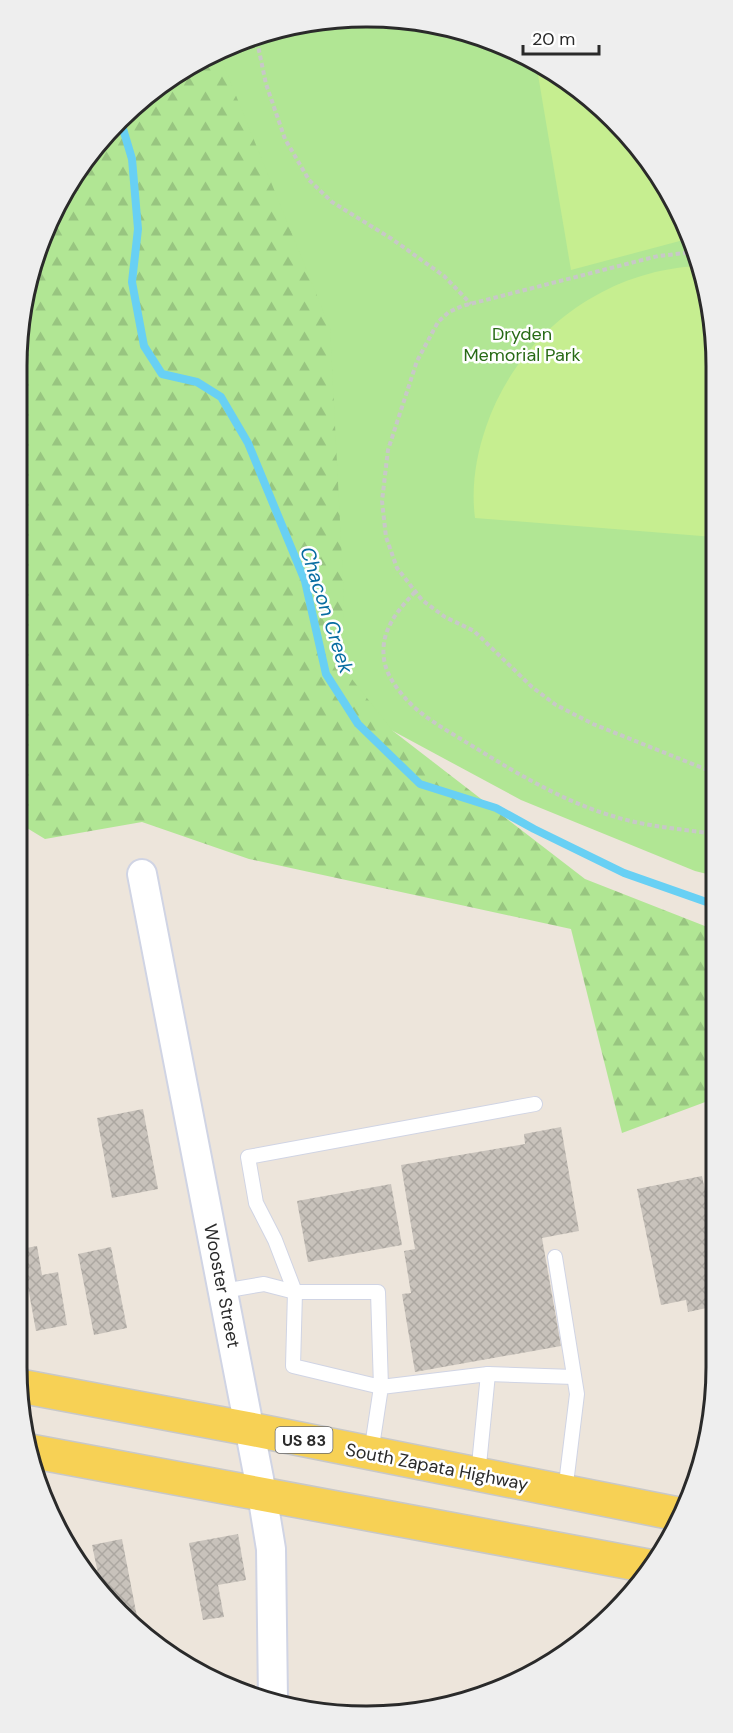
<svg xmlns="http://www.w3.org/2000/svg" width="733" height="1733" viewBox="0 0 733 1733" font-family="'DM Sans',sans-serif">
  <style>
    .forest { fill: url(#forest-firs) }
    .park { fill: #b1e694 }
    .pitch { fill: #c6ee90 }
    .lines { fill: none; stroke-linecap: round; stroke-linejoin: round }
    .stream { stroke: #68d0f4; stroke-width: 8 }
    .building { fill: url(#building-cross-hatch) }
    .service-casing { stroke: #d0d4e4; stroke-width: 16 }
    .minor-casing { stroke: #d0d4e4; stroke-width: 32 }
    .primary-casing { stroke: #c8c8c8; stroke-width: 36 }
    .path { stroke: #c8c8c8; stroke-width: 4; stroke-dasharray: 4.5 3; stroke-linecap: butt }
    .service { stroke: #fff; stroke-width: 14 }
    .minor { stroke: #fff; stroke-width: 28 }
    .primary { stroke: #f7d155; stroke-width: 33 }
    .labels { text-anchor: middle; stroke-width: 5; stroke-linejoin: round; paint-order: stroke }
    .shield { fill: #fff; stroke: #6a6a6a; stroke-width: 1.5 }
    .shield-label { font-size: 16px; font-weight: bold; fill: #2a2a2a }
    .park-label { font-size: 18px; fill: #286a16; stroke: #fff }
    .street-label { font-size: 18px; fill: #2a2a2a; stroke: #fff }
    .water-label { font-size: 20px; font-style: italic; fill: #076da1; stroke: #fff }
    .rim { fill: none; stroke: #2a2a2a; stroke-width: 3 }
  </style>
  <defs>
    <pattern id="forest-firs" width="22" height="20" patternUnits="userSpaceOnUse" patternTransform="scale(1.5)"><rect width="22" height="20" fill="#b1e694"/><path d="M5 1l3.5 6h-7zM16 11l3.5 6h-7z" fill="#98c580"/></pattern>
    <pattern id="building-cross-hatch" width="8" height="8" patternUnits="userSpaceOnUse" patternTransform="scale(1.5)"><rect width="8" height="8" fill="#c8c2bb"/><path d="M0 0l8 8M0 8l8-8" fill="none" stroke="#aca7a1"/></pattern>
  </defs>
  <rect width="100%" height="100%" fill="#ede5db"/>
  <polygon class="forest" points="344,17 479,35 360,383 362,654 393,731 585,879 715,930 716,1098 622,1133 571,929 249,859 142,822 45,839 17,822 17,366 35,254 104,135 212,52"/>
  <polygon class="park" points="344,17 479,35 561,76 644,153 690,232 713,320 715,876 695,871 521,800 393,731 344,669 343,579 330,328 218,51"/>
  <g class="pitch">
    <polygon points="536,63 561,76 644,153 691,238 571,270"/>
    <path d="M699,266L713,320L714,537L475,518C471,487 476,456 486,427C517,336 602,270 699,266Z"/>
  </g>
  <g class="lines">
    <polyline class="stream" points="121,122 132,159 138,229 132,282 144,346 162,374 197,382 221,397 248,443 305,581 326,674 358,724 420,784 496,808 534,829 624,873 715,905"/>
  </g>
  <g class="building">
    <polygon points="143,1109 158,1189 112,1198 97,1118"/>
    <polygon points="561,1127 579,1231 542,1238 561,1346 415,1372 402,1294 411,1293 404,1251 415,1249 401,1165 525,1144 524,1134"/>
    <polygon points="702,1176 716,1247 716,1306 688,1312 686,1300 661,1305 637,1189"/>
    <polygon points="391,1184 402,1245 308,1262 297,1201"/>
    <polygon points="37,1246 42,1275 58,1272 67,1325 36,1331 21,1249"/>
    <polygon points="111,1247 127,1328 94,1335 78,1254"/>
    <polygon points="17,1289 20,1289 28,1329 17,1331"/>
    <polygon points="238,1534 246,1580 218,1585 224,1617 203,1620 189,1543"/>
    <polygon points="122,1539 139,1627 103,1597 92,1545"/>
  </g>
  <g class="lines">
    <defs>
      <g id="service">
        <polyline points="555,1257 577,1394 565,1492"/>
        <polyline points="223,1291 264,1284 295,1292"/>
        <polyline points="295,1292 275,1240 256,1203 248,1157 535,1104"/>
        <polygon points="295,1292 378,1292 381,1387 293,1366"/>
        <polyline points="488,1374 574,1377"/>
        <polyline points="371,1453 381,1387 488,1374 478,1475"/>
      </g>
      <polyline id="minor" points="142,874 262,1494 271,1549 273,1700"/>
      <g id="primary">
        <polyline points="20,1386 250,1429 678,1514"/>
        <polyline points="30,1451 648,1566"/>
      </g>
    </defs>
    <use href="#service" class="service-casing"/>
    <use href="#minor" class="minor-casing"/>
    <use href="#primary" class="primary-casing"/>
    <g class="path">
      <polyline points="257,41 266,84 285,139 309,180 332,202 392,239 444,276 471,304"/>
      <polyline points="695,252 658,256 462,306 449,312 438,322 417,361 388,450 382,501 386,537 397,568 422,600 445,617 474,631 532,687 556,705 593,724 715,773"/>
      <path d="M415,592C397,611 380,631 384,659C386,674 396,688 406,699C422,717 448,731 469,744C515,772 563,802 616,817C648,827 682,829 715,834"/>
    </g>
    <use href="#service" class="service"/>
    <use href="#minor" class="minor"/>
    <use href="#primary" class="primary"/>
  </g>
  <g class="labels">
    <rect class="shield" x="275.5" y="1427" width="57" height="26" rx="4.5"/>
    <g class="shield-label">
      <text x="304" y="1446">US 83</text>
    </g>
    <g class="park-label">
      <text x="522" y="340">Dryden<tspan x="522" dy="21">Memorial Park</tspan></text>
    </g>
    <g class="street-label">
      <text transform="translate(222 1286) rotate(79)" y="6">Wooster Street</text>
      <text transform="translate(437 1467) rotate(11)" y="6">South Zapata Highway</text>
    </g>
    <g class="water-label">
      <text transform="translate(327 610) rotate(72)" y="7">Chacon Creek</text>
    </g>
  </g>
  <path d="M0 0H733V1733H0ZM366 27H367A339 339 0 0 1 706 366V1367A339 339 0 0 1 367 1706H366A339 339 0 0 1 27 1367V366A339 339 0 0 1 366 27Z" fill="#eee" fill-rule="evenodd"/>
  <path class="rim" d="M366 27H367A339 339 0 0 1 706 366V1367A339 339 0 0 1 367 1706H366A339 339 0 0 1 27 1367V366A339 339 0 0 1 366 27Z"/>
  <path d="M523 45v9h76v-9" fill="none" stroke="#2a2a2a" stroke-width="3"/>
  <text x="532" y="45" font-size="18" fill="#2a2a2a" stroke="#ffffff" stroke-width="4.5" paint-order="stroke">20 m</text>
</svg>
